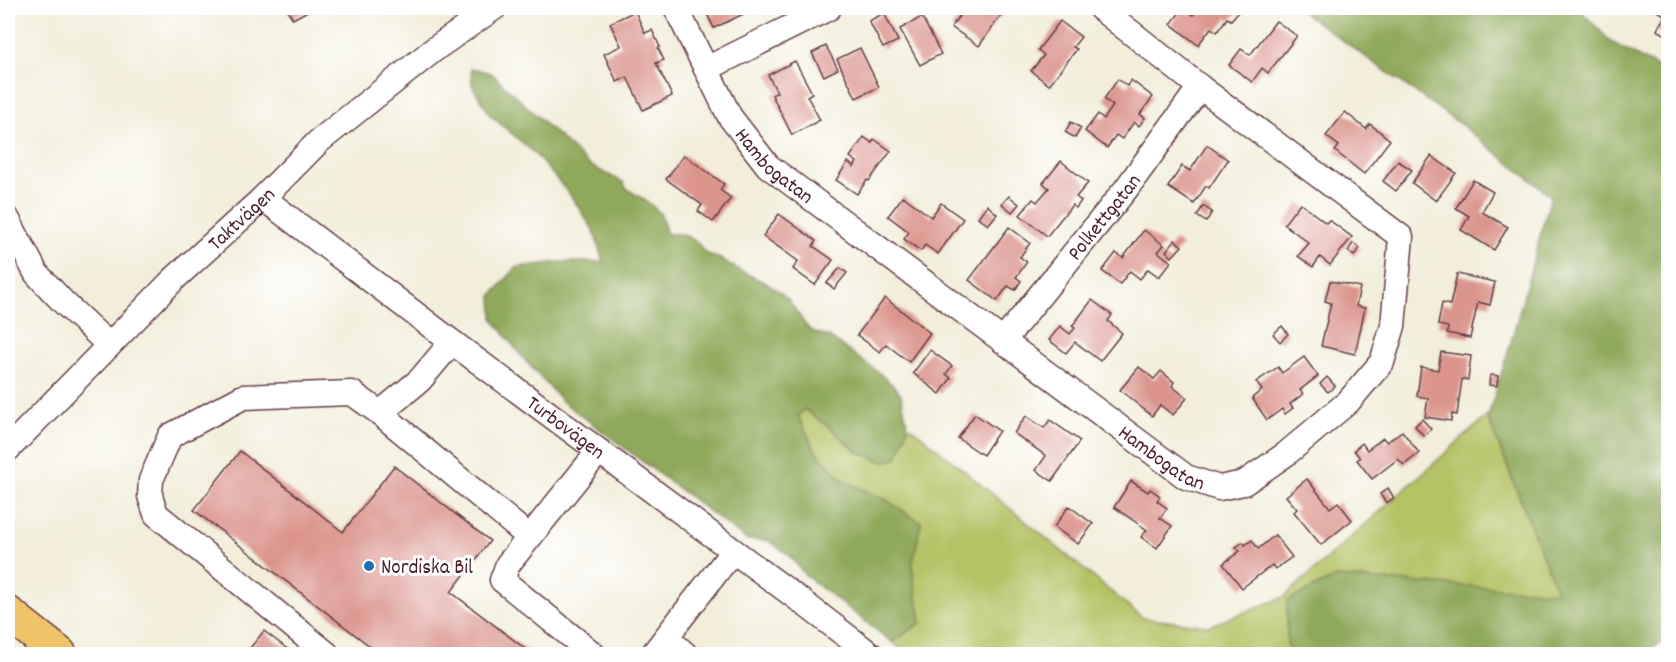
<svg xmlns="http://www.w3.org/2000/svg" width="1676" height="662" viewBox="0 0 1676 662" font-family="Dekko,sans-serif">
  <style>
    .green { fill: #b4c365; stroke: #7f7148; stroke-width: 1.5 }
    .forest { fill: #8fa95a; stroke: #6c6442; stroke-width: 1.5 }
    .building { fill: #db958d }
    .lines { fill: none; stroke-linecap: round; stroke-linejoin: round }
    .minor-casing { stroke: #633e45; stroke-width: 27 }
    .highway-casing { stroke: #633e45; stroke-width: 36 }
    .minor { stroke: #fff; stroke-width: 24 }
    .highway { stroke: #efc469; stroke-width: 33 }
    .poi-dot { fill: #1f6fb2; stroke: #fff; stroke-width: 2 }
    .labels { text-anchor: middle; stroke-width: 6; stroke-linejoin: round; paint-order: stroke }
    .street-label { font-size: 21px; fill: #4a1f2b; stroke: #fff }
    .poi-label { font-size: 21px; fill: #4a1f2b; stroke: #fff; text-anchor: start }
  </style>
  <rect width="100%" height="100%" fill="#fff"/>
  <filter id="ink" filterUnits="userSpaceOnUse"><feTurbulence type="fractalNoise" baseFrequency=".0167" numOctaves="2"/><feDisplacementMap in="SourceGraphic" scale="12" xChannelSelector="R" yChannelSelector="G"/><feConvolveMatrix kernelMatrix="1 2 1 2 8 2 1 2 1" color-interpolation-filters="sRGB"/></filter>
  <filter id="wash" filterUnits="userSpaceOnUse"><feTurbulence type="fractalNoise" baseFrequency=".008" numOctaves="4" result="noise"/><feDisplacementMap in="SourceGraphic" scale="24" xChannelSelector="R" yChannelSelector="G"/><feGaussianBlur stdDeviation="1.35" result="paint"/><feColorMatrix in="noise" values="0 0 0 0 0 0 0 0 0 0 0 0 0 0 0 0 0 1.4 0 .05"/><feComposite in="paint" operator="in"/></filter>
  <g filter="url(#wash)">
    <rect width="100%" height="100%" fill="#f2eeda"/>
    <polygon class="green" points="804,409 834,431 856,451 901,449 908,427 911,427 1143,618 1209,626 1284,597 1487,416 1558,593 1335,577 1287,643 1292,654 908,654 892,642 921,623 912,567 915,548 850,485 844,481 816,452 798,416"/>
    <g class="forest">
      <polygon points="1297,8 1578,8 1611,42 1668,73 1668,639 1641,654 1292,654 1287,643 1287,601 1335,577 1557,592 1488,417 1513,335 1551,196 1464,127"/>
      <polygon points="471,68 491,73 589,165 623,182 627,189 648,202 660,213 667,234 683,234 697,242 705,253 720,259 739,270 768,284 780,292 788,299 804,323 811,331 829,337 878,372 894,386 901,395 908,427 901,449 896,459 884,462 856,451 834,431 805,409 798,416 816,452 844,481 883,498 921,522 912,567 921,623 892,642 805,575 789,555 767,540 747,540 562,401 522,357 493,319 492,295 517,267 560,262 603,262 594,231 569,193 532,151 490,115 472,85"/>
    </g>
    <g id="blocks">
      <g class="building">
        <polygon points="286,8 313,8 293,19"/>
        <polygon points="717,8 756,8 714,28 708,16 719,11"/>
        <polygon points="965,8 1006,8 979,46 951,27"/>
        <polygon points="1183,8 1193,15 1199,8 1234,8 1239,11 1231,20 1227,18 1217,32 1211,28 1198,45 1171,24"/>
        <polygon points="1651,8 1668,8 1668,36 1657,30 1665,15"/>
        <polygon points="635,11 645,33 652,30 660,47 658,48 664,60 656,63 672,96 643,110 627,77 617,82 604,54 621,46 610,23"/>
        <polygon points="884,13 898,41 883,48 869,21"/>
        <polygon points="922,17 941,54 920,65 900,29"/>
        <polygon points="1060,21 1081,37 1073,47 1077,49 1049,85 1031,71 1044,55 1038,50"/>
        <polygon points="1276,21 1297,36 1268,73 1262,68 1252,82 1229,65 1241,49 1250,55"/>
        <polygon points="826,46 838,69 824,76 812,53"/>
        <polygon points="860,48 879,87 856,98 837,59"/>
        <polygon points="795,61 812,93 807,96 820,120 792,135 772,95 777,92 768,75"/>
        <polygon points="1118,79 1127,86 1131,80 1153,97 1140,114 1145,118 1139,126 1134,122 1122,139 1116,135 1107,148 1085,131 1098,114 1104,119 1113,106 1104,99"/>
        <polygon points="1345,112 1366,129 1370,124 1390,140 1364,174 1335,151 1339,146 1326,136"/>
        <polygon points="1071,122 1081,128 1075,138 1065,132"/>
        <polygon points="864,137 872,143 874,139 891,151 869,181 867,180 857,194 836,180 848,162 854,167 857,162 850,157"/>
        <polygon points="1207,145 1228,160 1209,188 1206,186 1194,204 1168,187 1182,166 1190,171"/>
        <polygon points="684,155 724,184 720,190 731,198 713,222 698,211 702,205 666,179"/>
        <polygon points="1431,156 1456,173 1436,201 1412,183"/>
        <polygon points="1061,161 1088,183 1076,197 1081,201 1076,208 1072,205 1047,236 1020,215 1033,199 1037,202 1049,188 1043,183"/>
        <polygon points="1398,161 1412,170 1396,191 1383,181"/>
        <polygon points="1473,180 1493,192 1482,212 1508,227 1494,250 1461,230 1469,216 1456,208"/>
        <polygon points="903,196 931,217 941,203 963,219 938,254 925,245 921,251 904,239 909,232 888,216"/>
        <polygon points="1009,196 1019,204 1012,212 1002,204"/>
        <polygon points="1300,203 1326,223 1329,220 1352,237 1330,265 1320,257 1313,267 1298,256 1309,243 1284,224"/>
        <polygon points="987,205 997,214 988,225 978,217"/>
        <polygon points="1203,206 1212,212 1206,222 1197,216"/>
        <polygon points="779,214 816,241 813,246 833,260 815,285 793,269 798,261 763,236"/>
        <polygon points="1009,227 1030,243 1020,257 1027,262 1016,277 1021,281 1015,290 1008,286 997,301 969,280"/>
        <polygon points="1144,230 1164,245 1158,252 1171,262 1159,277 1148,269 1140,279 1130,271 1120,284 1102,271 1116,253 1123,258"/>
        <polygon points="1175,240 1182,246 1172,257 1166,251"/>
        <polygon points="1353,243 1360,248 1354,256 1348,251"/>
        <polygon points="840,268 847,273 834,289 827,283"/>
        <polygon points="1457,274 1495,282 1490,305 1478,302 1470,338 1447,333 1448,327 1438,325 1442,303 1450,305"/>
        <polygon points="1330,281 1360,287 1356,306 1365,308 1355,354 1321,346 1331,303 1325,301"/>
        <polygon points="885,298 930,333 909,362 886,344 880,352 857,335"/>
        <polygon points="1092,300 1112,315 1108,321 1122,333 1100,361 1075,342 1066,353 1049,340 1060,326 1070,334 1075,328 1072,326"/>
        <polygon points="1282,326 1288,334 1280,342 1273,334"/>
        <polygon points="930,350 952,366 946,374 951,378 940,394 913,373"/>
        <polygon points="1441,352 1471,356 1468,380 1462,379 1457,415 1452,414 1451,421 1425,417 1428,398 1417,396 1421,367 1438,370"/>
        <polygon points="1304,357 1318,376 1300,390 1303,394 1290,404 1293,408 1285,414 1282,409 1267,420 1252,398 1262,390 1256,382 1278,367 1282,373"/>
        <polygon points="1139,367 1154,379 1161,371 1174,382 1172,386 1187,398 1173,415 1160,405 1152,416 1120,390"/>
        <polygon points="1490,375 1498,376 1497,386 1489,385"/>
        <polygon points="1327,377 1335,386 1328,392 1320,384"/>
        <polygon points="975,414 999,431 983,455 958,438"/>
        <polygon points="1026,416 1044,428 1050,420 1080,441 1052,481 1036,470 1046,456 1014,433"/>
        <polygon points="1422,419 1431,429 1424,436 1415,426"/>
        <polygon points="1402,431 1419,453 1404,465 1398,459 1372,479 1357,460 1360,458 1354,450 1362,443 1367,450 1383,438 1387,442"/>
        <polygon points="240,451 343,532 394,466 490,541 451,592 532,654 380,654 194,510"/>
        <polygon points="1307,479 1330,508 1338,502 1352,520 1321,545 1294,512 1297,509 1286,496"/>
        <polygon points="1131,481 1148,492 1150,489 1160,496 1157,501 1167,508 1160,518 1172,526 1157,548 1141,537 1147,530 1114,507"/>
        <polygon points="1388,488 1394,498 1386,503 1380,494"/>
        <polygon points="1069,506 1093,524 1078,544 1054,527"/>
        <polygon points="1275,535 1292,557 1275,569 1272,565 1242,588 1223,564 1240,551 1236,547 1243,542 1245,545 1252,540 1258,549"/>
        <polygon points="264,631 294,654 245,654"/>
      </g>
    </g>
  </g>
  <g filter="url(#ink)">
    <use href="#blocks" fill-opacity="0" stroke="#633e45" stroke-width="1.5"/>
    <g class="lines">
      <defs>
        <g id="minor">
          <path id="s1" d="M676,8L730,117L768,166L1186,477L1219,488L1244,483L1286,454L1348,402L1382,362L1393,326L1401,237L1200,87L1100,8"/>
          <polyline points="706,69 829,8"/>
          <path id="s2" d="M263,198L452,342L801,601L870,654"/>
          <polyline points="8,220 36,273 63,302 109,345"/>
          <path id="s3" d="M1003,341L1126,189L1200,87"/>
          <polyline points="380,413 529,537"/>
          <path id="s4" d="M8,449L174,279L263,198L318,142L436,48L494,8"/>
          <polyline points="667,638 685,654"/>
          <polyline points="327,654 156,514 150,496 151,480 170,436 243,397 352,393 380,413 420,380 452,342"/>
          <polyline points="593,654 502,580 508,564 599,451"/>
          <polyline points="653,654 733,551"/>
        </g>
        <polyline id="highway" points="8,613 60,654"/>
      </defs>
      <use href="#minor" class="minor-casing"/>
      <use href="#highway" class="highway-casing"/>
      <use href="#minor" class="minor"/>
      <use href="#highway" class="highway"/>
    </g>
  </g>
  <circle class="poi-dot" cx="369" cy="566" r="6"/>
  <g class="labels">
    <g class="street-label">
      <text dy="7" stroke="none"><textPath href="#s1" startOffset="188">Hambogatan</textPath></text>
      <text dy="7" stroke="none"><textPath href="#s3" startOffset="160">Polkettgatan</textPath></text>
      <text dy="7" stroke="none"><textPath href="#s4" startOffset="328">Taktvägen</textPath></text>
      <text dy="7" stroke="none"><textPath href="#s2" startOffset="380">Turbovägen</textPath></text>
      <text dy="7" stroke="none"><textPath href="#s1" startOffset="674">Hambogatan</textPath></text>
    </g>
    <g class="poi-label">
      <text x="381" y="573">Nordiska Bil</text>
    </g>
  </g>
  <rect width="1676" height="662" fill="none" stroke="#fff" stroke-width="30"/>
</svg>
